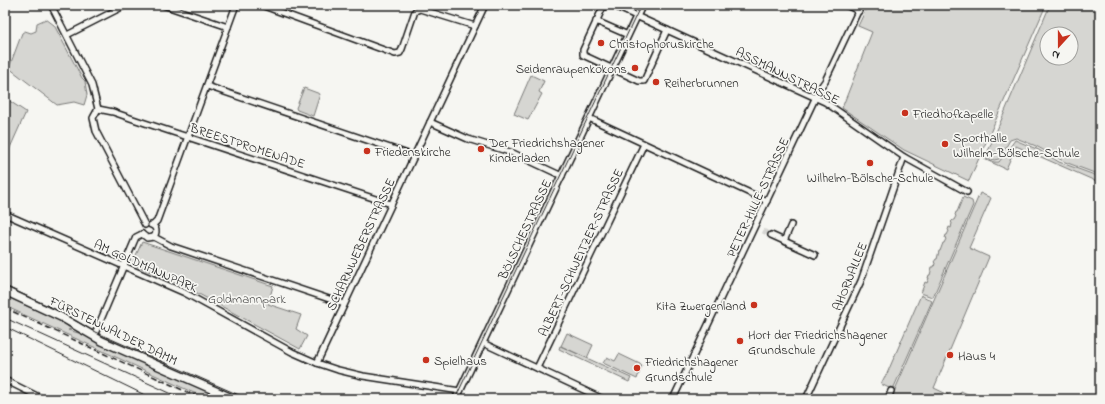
<svg xmlns="http://www.w3.org/2000/svg" width="1105" height="404" viewBox="0 0 1105 404" font-family="'Indie Flower',sans-serif">
  <style>
    .green { fill: #d6d6d2; stroke: #797977; fill-rule: evenodd }
    .lines { fill: none; stroke-linecap: round; stroke-linejoin: round }
    .minor-tunnel { stroke: #d5d5d2; stroke-width: 5; stroke-dasharray: 5 2.5; stroke-linecap: butt }
    .minor-casing { stroke: #1c1c1c; stroke-width: 8 }
    .tertiary-casing { stroke: #1c1c1c; stroke-width: 9 }
    .secondary-casing { stroke: #1c1c1c; stroke-width: 10 }
    .minor { stroke: #f6f6f2; stroke-width: 5 }
    .tertiary { stroke: #f6f6f2; stroke-width: 6 }
    .secondary { stroke: #f6f6f2; stroke-width: 7 }
    .tram { stroke: #1c1c1c; stroke-width: 1 }
    .rail { stroke: #1c1c1c; stroke-width: 1.5; stroke-dasharray: 6 3; stroke-linecap: butt }
    .poi-dot { fill: #c8321e; stroke: #f6f6f2; stroke-width: 1.5 }
    .labels { text-anchor: middle; stroke-width: 3.5; stroke-linejoin: round; paint-order: stroke }
    .poi-label { font-size: 13px; fill: #1c1c1c; stroke: #f6f6f2; text-anchor: start }
    .street-label { font-size: 13px; fill: #1c1c1c; stroke: #f6f6f2 }
    .park-label { font-size: 13px; fill: #545453; stroke: #f6f6f2 }
  </style>
  <rect width="100%" height="100%" fill="#f6f6f2"/>
  <filter id="ink" filterUnits="userSpaceOnUse"><feTurbulence type="fractalNoise" baseFrequency=".025" numOctaves="2"/><feDisplacementMap in="SourceGraphic" scale="8" xChannelSelector="R" yChannelSelector="G"/><feConvolveMatrix kernelMatrix="1 2 1 2 8 2 1 2 1" color-interpolation-filters="sRGB"/></filter>
  <g filter="url(#ink)">
    <g class="green">
      <polygon points="868,5 1046,5 969,181 904,150 842,108 872,32 858,26"/>
      <path d="M1050,5H1100V175L1065,162L1036,146L1016,138L1010,140L999,159L994,160L986,156ZM1047,34H1071V58H1047Z"/>
      <polygon points="46,19 54,25 82,78 85,81 87,95 84,105 74,102 57,105 9,68 22,33 25,31 31,33 36,31 37,23"/>
      <polygon points="531,75 544,81 539,92 542,94 528,120 514,114"/>
      <polygon points="304,88 320,94 313,116 297,110 296,108"/>
      <polygon points="5,98 26,112 5,159"/>
      <polygon points="1015,140 1039,150 1059,162 1100,177 1100,183 1016,146 1006,169 984,159 985,158 994,162 999,162"/>
      <polygon points="980,193 991,198 969,248 989,257 934,388 957,399 961,391 978,399 891,399"/>
      <polygon points="963,197 972,201 973,205 933,297 932,297 921,293 925,282 927,283 929,278 928,278 929,275 930,275 932,267 934,267 935,263 934,262 936,259 937,259 939,251 940,251 943,243 944,243 946,239 945,238 946,235 947,235 949,231 948,230 949,227 951,228 952,223 951,222 953,220 954,220 956,216 955,215 956,212 957,212"/>
      <polygon points="142,242 273,286 268,304 301,315 296,329 307,336 300,349 186,287 132,264"/>
      <polygon points="921,295 932,301 894,387 891,389 881,384 885,376 886,376"/>
      <polygon points="5,296 62,322 71,329 68,330 82,334 107,347 224,399 207,399 5,306"/>
      <polygon points="567,333 593,345 587,358 561,346"/>
      <polygon points="560,346 631,378 629,382 559,349"/>
      <polygon points="619,354 642,365 637,379 603,363 607,357 615,361"/>
    </g>
    <g class="lines">
      <polyline class="minor-tunnel" points="763,231 771,235"/>
      <defs>
        <g id="minor">
          <polyline points="51,5 92,85 98,109 93,118 96,131 145,225"/>
          <polyline points="163,5 228,27"/>
          <polyline points="261,5 395,54 400,53 402,49 415,11 420,9 475,26"/>
          <polyline points="604,5 583,50 583,55 639,81 644,81 667,30"/>
          <polyline points="612,5 825,102 904,157 967,192"/>
          <polyline points="846,5 859,11"/>
          <polyline points="596,21 628,35"/>
          <polyline points="67,35 126,5"/>
          <polyline points="207,86 414,156"/>
          <polyline points="98,109 113,112 136,120 391,204"/>
          <polyline points="589,118 767,201"/>
          <polyline points="430,122 468,139 513,153 562,176"/>
          <polyline points="5,214 185,293 292,352 317,363 338,370 363,376 460,391"/>
          <path d="M151,225C157,227 157,232 154,237"/>
          <polyline points="153,225 157,221 236,5"/>
          <polyline points="142,234 147,238 154,237"/>
          <polyline points="771,235 815,255"/>
          <polyline points="154,237 171,246 344,304"/>
          <polyline points="784,241 791,225"/>
          <polyline points="94,336 136,237 142,234"/>
          <polyline points="483,343 603,399"/>
          <polyline points="317,363 485,5"/>
          <polyline points="537,368 644,144"/>
          <polyline points="5,380 43,399"/>
          <polyline points="673,399 820,88 825,81 861,5"/>
          <polyline points="806,399 861,281 904,157"/>
          <polyline points="888,399 891,391"/>
        </g>
        <polyline id="tertiary" points="456,399 642,5"/>
        <polyline id="secondary" points="5,291 61,317 102,341 234,399"/>
      </defs>
      <use href="#minor" class="minor-casing"/>
      <use href="#tertiary" class="tertiary-casing"/>
      <use href="#secondary" class="secondary-casing"/>
      <use href="#minor" class="minor"/>
      <use href="#tertiary" class="tertiary"/>
      <use href="#secondary" class="secondary"/>
      <g class="tram">
        <polyline points="5,286 55,309 95,332 248,399"/>
        <polyline points="5,318 183,399"/>
        <polyline points="5,327 153,399"/>
        <polyline points="455,399 641,5"/>
      </g>
      <polyline class="rail" points="5,308 202,399"/>
    </g>
  </g>
  <g class="poi-dot">
    <circle cx="601" cy="43" r="4"/>
    <circle cx="635" cy="68" r="4"/>
    <circle cx="656" cy="82" r="4"/>
    <circle cx="905" cy="113" r="4"/>
    <circle cx="945" cy="144" r="4"/>
    <circle cx="481" cy="149" r="4"/>
    <circle cx="367" cy="151" r="4"/>
    <circle cx="870" cy="163" r="4"/>
    <circle cx="754" cy="305" r="4"/>
    <circle cx="740" cy="341" r="4"/>
    <circle cx="950" cy="355" r="4"/>
    <circle cx="426" cy="360" r="4"/>
    <circle cx="637" cy="368" r="4"/>
  </g>
  <g class="labels">
    <g class="poi-label">
      <text x="609" y="48">Christophoruskirche</text>
      <text x="627" y="73" text-anchor="end">Seidenraupenkokons</text>
      <text x="664" y="87">Reiherbrunnen</text>
      <text x="913" y="118">Friedhofkapelle</text>
      <text x="953" y="142">Sporthalle<tspan x="953" dy="15">Wilhelm-Bölsche-Schule</tspan></text>
      <text x="489" y="147">Der Friedrichshagener<tspan x="489" dy="15">Kinderladen</tspan></text>
      <text x="375" y="156">Friedenskirche</text>
      <text x="870" y="182" text-anchor="middle">Wilhelm-Bölsche-Schule</text>
      <text x="746" y="310" text-anchor="end">Kita Zwergenland</text>
      <text x="748" y="339">Hort der Friedrichshagener<tspan x="748" dy="15">Grundschule</tspan></text>
      <text x="958" y="360">Haus 4</text>
      <text x="434" y="365">Spielhaus</text>
      <text x="645" y="366">Friedrichshagener<tspan x="645" dy="15">Grundschule</tspan></text>
    </g>
    <g class="street-label">
      <text transform="translate(788 75) rotate(26)" y="5">ASSMANNSTRASSE</text>
      <text transform="translate(248 145) rotate(18)" y="5">BREESTPROMENADE</text>
      <text transform="translate(757 197) rotate(-65)" y="5">PETER-HILLE-STRASSE</text>
      <text transform="translate(524 229) rotate(-65)" y="5">BÖLSCHESTRASSE</text>
      <text transform="translate(360 244) rotate(-65)" y="5">SCHARNWEBERSTRASSE</text>
      <text transform="translate(580 252) rotate(-65)" y="5">ALBERT-SCHWEITZER-STRASSE</text>
      <text transform="translate(146 265) rotate(24)" y="5">AM GOLDMANNPARK</text>
      <text transform="translate(849 276) rotate(-68)" y="5">AHORNALLEE</text>
      <text transform="translate(114 330) rotate(26)" y="5">FÜRSTENWALDER DAMM</text>
    </g>
    <g class="park-label">
      <text x="247" y="303">Goldmannpark</text>
    </g>
  </g>
  <rect width="1105" height="404" fill="none" stroke="#f6f6f2" stroke-width="20"/>
  <rect x="10" y="10" width="1085" height="384" fill="none" stroke="#1c1c1c" stroke-width="1.5" filter="url(#ink)"/>
  <g transform="translate(1059 46) rotate(201)"><circle r="19" fill="#f6f6f2" stroke="#9f9f9c"/>
  <path d="M0-3L7 15L0 10L-7 15Z" fill="#c8321e"/>
  <text y="-6" font-size="11" font-weight="bold" text-anchor="middle" fill="#1c1c1c">N</text>
  </g>
</svg>
